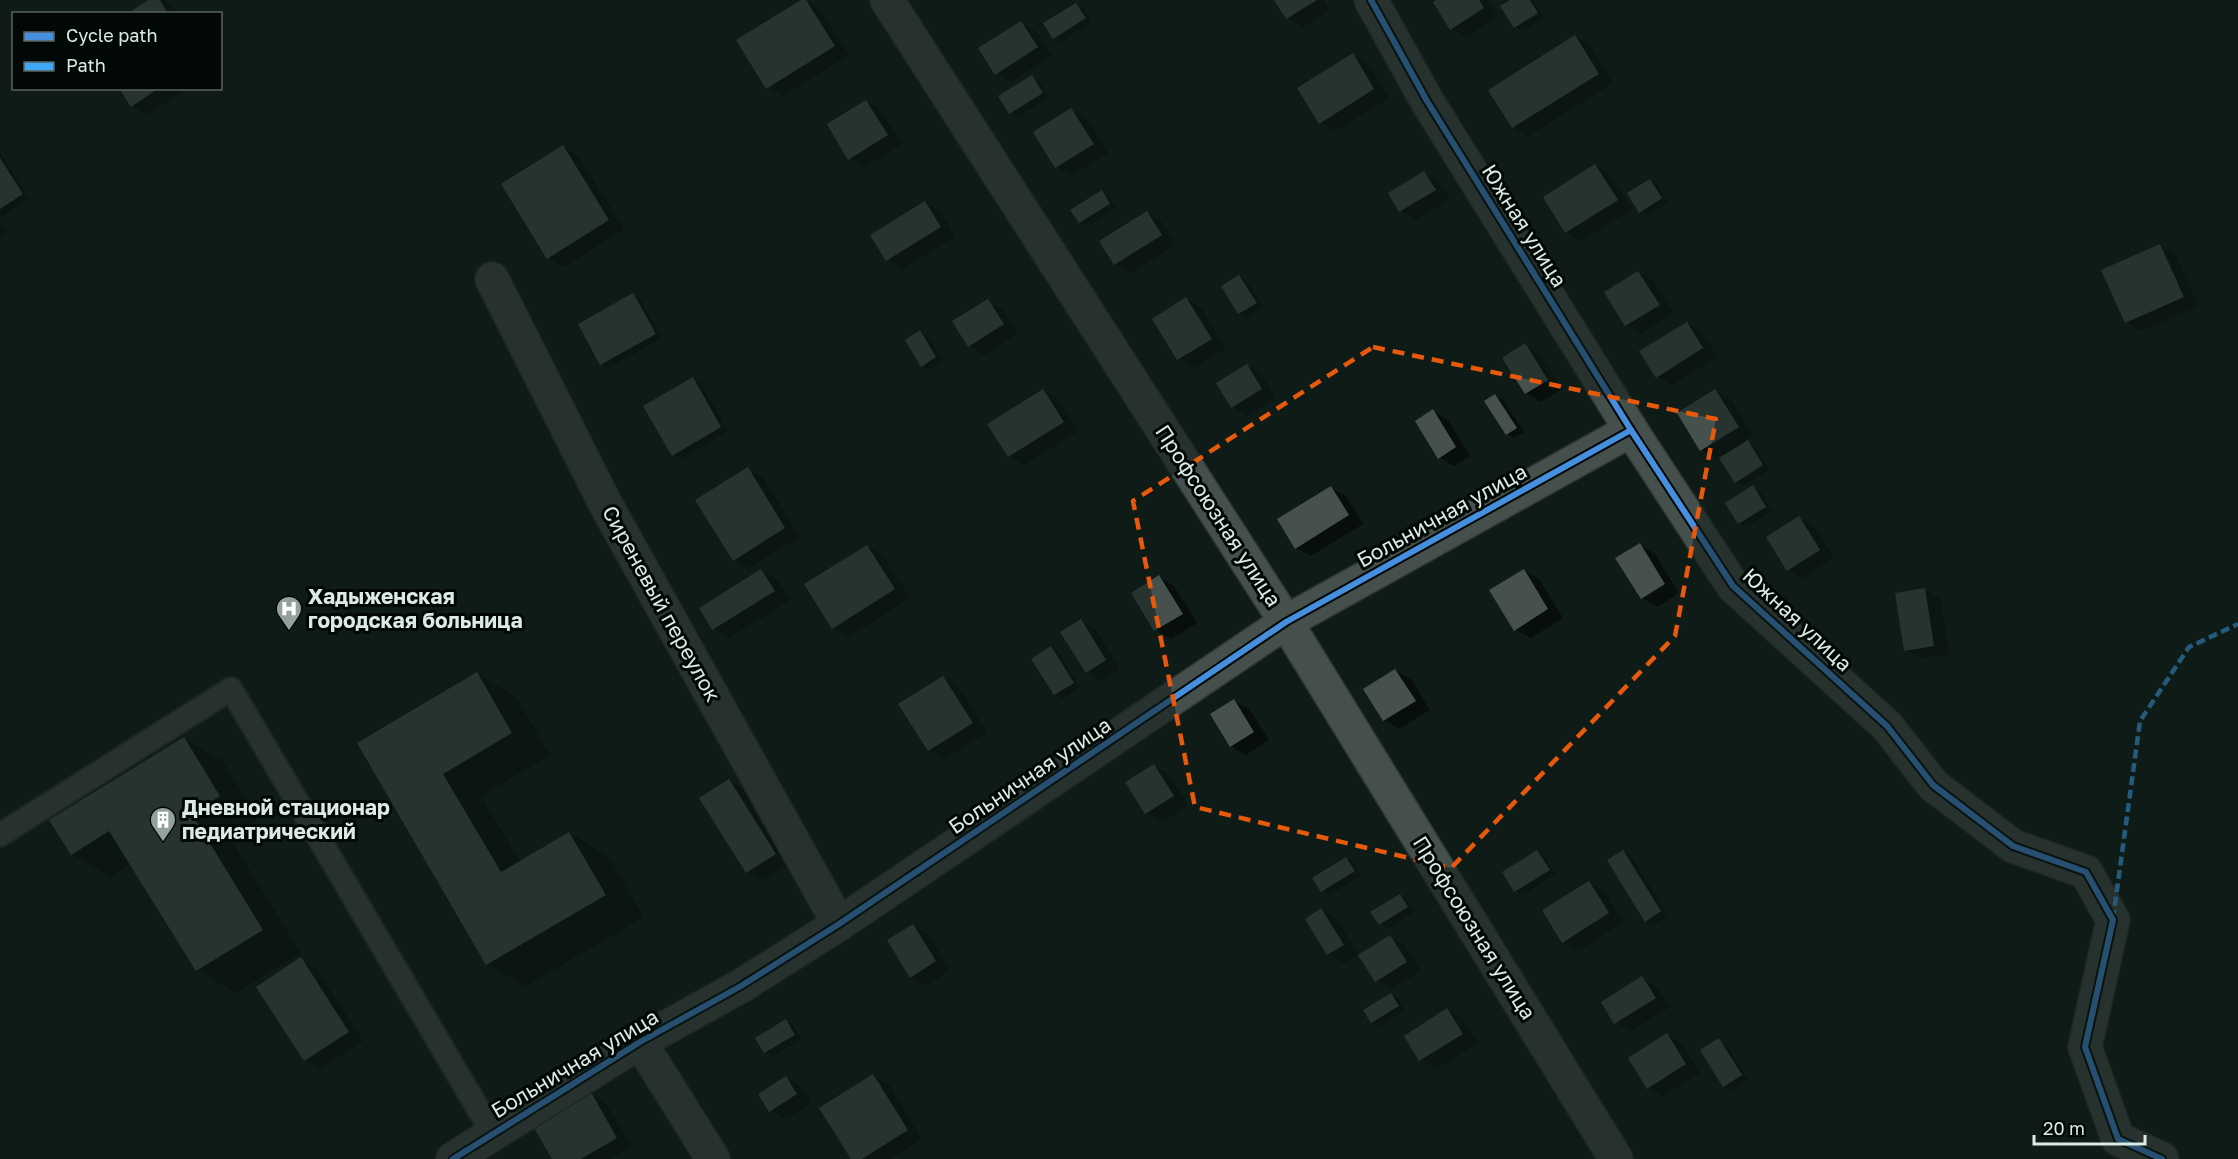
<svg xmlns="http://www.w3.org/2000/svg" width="2238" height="1159" viewBox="0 0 2238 1159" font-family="'Golos Text',sans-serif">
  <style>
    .shadow { fill: #0007 }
    .building { fill: #46514d }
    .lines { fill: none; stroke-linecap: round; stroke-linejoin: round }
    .service-casing { stroke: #2e3634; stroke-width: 26 }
    .minor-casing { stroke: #2e3634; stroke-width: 36 }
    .service { stroke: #454f4c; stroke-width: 22 }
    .minor { stroke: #454f4c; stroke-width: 33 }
    .quiet { stroke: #3fa9f5; stroke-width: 4.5; stroke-dasharray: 9 4.5; stroke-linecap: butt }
    .cycleway-casing { stroke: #020805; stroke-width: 10 }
    .cycleway { stroke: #468fdf; stroke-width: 6 }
    .marked { fill: none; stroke: #e8590c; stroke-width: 4.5; stroke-dasharray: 12 8; stroke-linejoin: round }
    .labels { text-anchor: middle; stroke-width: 6; stroke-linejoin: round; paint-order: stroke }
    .street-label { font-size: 21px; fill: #dceae4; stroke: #020805 }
    .poi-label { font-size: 21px; font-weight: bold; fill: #dceae4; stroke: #020805; text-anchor: start }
  </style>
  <rect width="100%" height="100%" fill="#0e1b17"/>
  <g class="shadow">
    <polygon points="151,0 162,0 171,5 177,14 130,14"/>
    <polygon points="803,0 819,8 849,55 783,96 767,87"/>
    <polygon points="1276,0 1324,0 1330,10 1303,27 1288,18"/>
    <polygon points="1439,0 1488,0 1498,17 1466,37 1451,29"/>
    <polygon points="1513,0 1533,0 1544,18 1522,31 1515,27"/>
    <polygon points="1076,5 1083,9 1092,22 1061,42 1054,37"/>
    <polygon points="1021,23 1037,32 1052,56 1011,82 996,73"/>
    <polygon points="1575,37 1590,46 1613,83 1528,136 1513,127"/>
    <polygon points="1353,55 1368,64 1389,98 1335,131 1320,123"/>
    <polygon points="1032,77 1039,81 1049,97 1018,117 1010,112"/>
    <polygon points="120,88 188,88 147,115 132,106"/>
    <polygon points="866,101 881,110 902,144 865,167 850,159"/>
    <polygon points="1071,110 1087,119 1108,153 1071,176 1056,167 1035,133"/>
    <polygon points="563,147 578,156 624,229 564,267 548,258"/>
    <polygon points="0,153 29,199 0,218"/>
    <polygon points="1595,166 1610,175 1632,209 1581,241 1566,232"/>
    <polygon points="1424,173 1439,182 1450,199 1416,220 1401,211"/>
    <polygon points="1650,180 1657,185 1668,202 1647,216 1640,212"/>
    <polygon points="1102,192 1109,196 1116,208 1088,226 1080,222"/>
    <polygon points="925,203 940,211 955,236 903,269 887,260"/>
    <polygon points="1147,213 1162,222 1176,244 1130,273 1115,264"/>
    <polygon points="0,222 7,233 0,237"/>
    <polygon points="2160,245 2175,254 2198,306 2141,331 2126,322"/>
    <polygon points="1638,272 1654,281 1674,313 1641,334 1626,325 1606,293"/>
    <polygon points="1239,276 1246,280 1263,307 1246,317 1239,313"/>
    <polygon points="633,294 640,299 662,338 608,368 601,364"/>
    <polygon points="1186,299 1201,308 1226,348 1194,368 1179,359 1154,319"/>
    <polygon points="988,301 1003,310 1018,333 984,355 969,346"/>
    <polygon points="1687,323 1702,332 1717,357 1672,385 1657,376"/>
    <polygon points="920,332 927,336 943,361 930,370 922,366"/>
    <polygon points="1525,345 1540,354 1562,389 1541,402 1526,393 1504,358"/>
    <polygon points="1247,366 1262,374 1276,398 1248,416 1232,407"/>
    <polygon points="693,378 700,382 728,431 681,459 674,455"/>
    <polygon points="1043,390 1058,399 1078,431 1024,465 1009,456"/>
    <polygon points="1715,391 1731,399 1753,436 1745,440 1755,446 1769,470 1743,486 1736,482 1720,456 1717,458 1702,450"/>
    <polygon points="1495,395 1503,400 1524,432 1514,438 1507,434"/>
    <polygon points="1433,411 1448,420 1470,456 1454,466 1439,457"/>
    <polygon points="748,469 763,478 800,537 749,568 734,560"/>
    <polygon points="1753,487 1760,491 1772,511 1746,527 1739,523"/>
    <polygon points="1331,488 1346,496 1363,524 1311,556 1296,548"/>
    <polygon points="1799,518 1815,527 1834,558 1803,578 1788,570"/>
    <polygon points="1640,545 1655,554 1679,593 1657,607 1642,598"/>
    <polygon points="867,546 882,555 910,598 848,637 833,628"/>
    <polygon points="1524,570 1539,579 1563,618 1531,638 1516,630"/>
    <polygon points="762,571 777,579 790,600 729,638 714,629"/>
    <polygon points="1159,577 1174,586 1197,623 1171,639 1155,630 1133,593"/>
    <polygon points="1925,590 1940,599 1949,654 1920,658 1905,650"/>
    <polygon points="1081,621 1096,630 1120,669 1102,681 1087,672"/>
    <polygon points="1051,648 1058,652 1080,687 1062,699 1055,694"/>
    <polygon points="1395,671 1411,679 1430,710 1399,729 1384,720"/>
    <polygon points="477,674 516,697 550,755 481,796 520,862 569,833 608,856 644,917 526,986 487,964 359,743"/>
    <polygon points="943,678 958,686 987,732 944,759 929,750"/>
    <polygon points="1234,701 1249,709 1269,740 1246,755 1231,746"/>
    <polygon points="184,739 223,761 258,819 229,837 301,953 236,993 197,970 131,863 111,877 72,854"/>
    <polygon points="1154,766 1169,775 1188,805 1162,822 1146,813"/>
    <polygon points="729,781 744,790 790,863 763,880 748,872"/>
    <polygon points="1537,852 1544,856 1556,874 1522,895 1515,891"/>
    <polygon points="1623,852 1631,856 1668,916 1653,925 1646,921"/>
    <polygon points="1346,858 1353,862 1361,876 1329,895 1322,891"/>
    <polygon points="1589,883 1605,891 1623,922 1578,951 1563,942"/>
    <polygon points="1400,896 1407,900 1414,912 1388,928 1380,924 1372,912"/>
    <polygon points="1321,910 1337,919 1358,954 1344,963 1329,954"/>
    <polygon points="913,926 928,934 950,970 926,986 911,977"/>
    <polygon points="1390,937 1405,945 1421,971 1391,989 1376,980"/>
    <polygon points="301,959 316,968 363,1041 320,1069 305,1060"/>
    <polygon points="1642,978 1657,987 1670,1007 1631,1031 1615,1022"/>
    <polygon points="1391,994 1398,998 1405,1010 1380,1026 1373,1022 1365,1010"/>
    <polygon points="1447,1010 1463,1019 1478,1043 1436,1069 1421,1060 1406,1036"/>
    <polygon points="786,1021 793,1025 801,1039 773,1056 765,1052"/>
    <polygon points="1667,1035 1682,1044 1700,1073 1663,1096 1648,1088"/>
    <polygon points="1719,1040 1726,1044 1748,1080 1731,1090 1724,1086"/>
    <polygon points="873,1076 889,1084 922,1139 890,1159 853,1159"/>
    <polygon points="786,1078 801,1087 811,1103 786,1119 771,1111"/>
    <polygon points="591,1094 606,1103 632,1147 610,1159 554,1159"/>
  </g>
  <g class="building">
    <polygon points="148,0 160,0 168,14 127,14"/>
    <polygon points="801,0 806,0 835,46 766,89 736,40"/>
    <polygon points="1274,0 1317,0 1286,19"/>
    <polygon points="1436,0 1479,0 1484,8 1450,30 1433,2"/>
    <polygon points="1510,0 1530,0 1538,13 1514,28 1500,6"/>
    <polygon points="1076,3 1086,18 1053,39 1043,23"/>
    <polygon points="1021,21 1038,47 995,75 978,48"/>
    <polygon points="1575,35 1599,74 1512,128 1488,90"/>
    <polygon points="1353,53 1374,89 1319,124 1297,88"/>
    <polygon points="1032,75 1043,93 1009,114 998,96"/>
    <polygon points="119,88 159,88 131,107"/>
    <polygon points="866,100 888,135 848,160 827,124"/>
    <polygon points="1071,108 1094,144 1055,168 1033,132"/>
    <polygon points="563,145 609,220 547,259 501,184"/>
    <polygon points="0,158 23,194 0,209"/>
    <polygon points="1595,164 1618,200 1565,233 1543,197"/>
    <polygon points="1424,171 1436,190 1399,212 1388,193"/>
    <polygon points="1650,179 1662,198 1639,213 1627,193"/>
    <polygon points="1102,190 1110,204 1079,223 1070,210"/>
    <polygon points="925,201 941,227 886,261 870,235"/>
    <polygon points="1147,211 1162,235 1114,265 1099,241"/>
    <polygon points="2160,244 2184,297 2125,323 2101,270"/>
    <polygon points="1638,271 1660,305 1625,326 1604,292"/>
    <polygon points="1239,275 1257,303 1238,314 1221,286"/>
    <polygon points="633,293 656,334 600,365 578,324"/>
    <polygon points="1186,297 1212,339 1177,360 1152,319"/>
    <polygon points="988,299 1004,324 968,347 952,321"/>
    <polygon points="1687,322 1703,348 1656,378 1639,351"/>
    <polygon points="920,330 936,357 921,367 905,340"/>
    <polygon points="1525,343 1548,380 1525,394 1502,358"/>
    <polygon points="1247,364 1262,389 1231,408 1216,383"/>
    <polygon points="693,377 721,427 672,456 643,406"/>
    <polygon points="1043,389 1064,422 1008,457 987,424"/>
    <polygon points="1715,389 1739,427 1700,451 1677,413"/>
    <polygon points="1495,394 1517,428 1506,435 1484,401"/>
    <polygon points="1433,409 1456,447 1438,459 1415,421"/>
    <polygon points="1748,440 1763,465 1735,483 1719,458"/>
    <polygon points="748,467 785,528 733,561 695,500"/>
    <polygon points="1753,485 1766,507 1738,524 1725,503"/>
    <polygon points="1331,486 1349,515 1295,549 1277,519"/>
    <polygon points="1799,516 1820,550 1787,571 1766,537"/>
    <polygon points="1640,543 1665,584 1641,599 1615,558"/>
    <polygon points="867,545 895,589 832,629 804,584"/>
    <polygon points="761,569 775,591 712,630 699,608"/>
    <polygon points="1524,569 1548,609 1514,631 1489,590"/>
    <polygon points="1159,575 1183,614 1154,631 1131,593"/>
    <polygon points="1925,588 1934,646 1904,651 1895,593"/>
    <polygon points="1081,619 1106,660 1086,673 1060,632"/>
    <polygon points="1051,646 1074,683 1054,695 1031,659"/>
    <polygon points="1395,669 1416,701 1383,721 1363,689"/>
    <polygon points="477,672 512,733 443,774 501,872 569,832 606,895 486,965 357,743"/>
    <polygon points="943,676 973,723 928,751 898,704"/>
    <polygon points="1234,699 1254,732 1230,747 1210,714"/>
    <polygon points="184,737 220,796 192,814 263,930 196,971 109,831 71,855 49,820"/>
    <polygon points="1154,764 1174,796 1145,814 1125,782"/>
    <polygon points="729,779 776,854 746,873 699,798"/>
    <polygon points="1537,850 1550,870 1514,892 1502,872"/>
    <polygon points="1623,850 1661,911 1645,922 1607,860"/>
    <polygon points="1346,857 1355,871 1321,892 1312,878"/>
    <polygon points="1589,881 1609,913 1562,943 1542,910"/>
    <polygon points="1400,894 1408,907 1379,925 1370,912"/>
    <polygon points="1321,908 1344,945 1327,955 1305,919"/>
    <polygon points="913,924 936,961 910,978 887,940"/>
    <polygon points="1390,935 1407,962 1375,982 1358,955"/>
    <polygon points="301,957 349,1032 304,1061 256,987"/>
    <polygon points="1642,976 1656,998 1614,1024 1601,1002"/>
    <polygon points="1391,993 1399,1006 1371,1023 1363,1010"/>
    <polygon points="1447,1008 1463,1034 1419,1061 1404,1036"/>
    <polygon points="786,1019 795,1035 764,1053 755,1038"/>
    <polygon points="1667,1033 1686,1064 1647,1089 1628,1058"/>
    <polygon points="1719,1038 1742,1075 1723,1087 1700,1050"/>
    <polygon points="873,1074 908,1130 862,1159 851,1159 819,1108"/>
    <polygon points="786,1076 797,1094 769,1112 758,1094"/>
    <polygon points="591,1092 617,1138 581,1159 552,1159 533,1126"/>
  </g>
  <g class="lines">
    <defs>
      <polyline id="service" points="0,835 231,689 493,1134"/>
      <g id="minor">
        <polyline points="887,0 1286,622 1616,1159"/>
        <polyline points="1371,0 1427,101 1631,430 1733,586 1887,726 1933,785 2013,846 2086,872 2113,920 2085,1047 2118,1139 2162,1159"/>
        <polyline points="492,279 606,505 839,924"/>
        <polyline points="640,1042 713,1159"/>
        <polyline points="453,1159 640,1042 741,986 839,924 1286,622 1631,430"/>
      </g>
    </defs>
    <use href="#service" class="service-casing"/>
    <use href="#minor" class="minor-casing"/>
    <use href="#service" class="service"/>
    <use href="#minor" class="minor"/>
    <polyline class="quiet" points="2113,919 2140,721 2189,647 2238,624"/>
    <defs>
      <g id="cycleway">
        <polyline points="1371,0 1427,101 1631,430 1733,586 1887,726 1933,785 2013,846 2086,872 2113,920 2085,1047 2118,1139 2162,1159"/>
        <polyline points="453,1159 640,1042 741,986 839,924 1286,622 1631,430"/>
      </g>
    </defs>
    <use href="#cycleway" class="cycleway-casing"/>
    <use href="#cycleway" class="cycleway"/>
  </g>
  <path d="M0 0H2238V1159H0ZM1373,347L1716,419L1675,636L1451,868L1195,807L1133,501Z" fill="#0e1b17" fill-opacity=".55" fill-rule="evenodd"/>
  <path class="marked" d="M1373,347L1716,419L1675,636L1451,868L1195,807L1133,501Z"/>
  <defs>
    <symbol id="hospital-pin" viewBox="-11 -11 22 30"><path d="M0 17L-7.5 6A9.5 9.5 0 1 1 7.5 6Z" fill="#94a29c" stroke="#020805"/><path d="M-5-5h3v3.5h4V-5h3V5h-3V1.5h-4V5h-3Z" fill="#fff"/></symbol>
    <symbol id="building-pin" viewBox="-11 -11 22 30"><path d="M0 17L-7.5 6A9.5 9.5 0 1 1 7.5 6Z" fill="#94a29c" stroke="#020805"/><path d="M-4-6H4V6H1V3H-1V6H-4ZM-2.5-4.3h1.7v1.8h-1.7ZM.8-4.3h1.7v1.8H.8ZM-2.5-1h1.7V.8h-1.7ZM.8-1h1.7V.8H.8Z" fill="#fff"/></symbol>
  </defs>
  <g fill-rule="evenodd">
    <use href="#hospital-pin" x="274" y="594" width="30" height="40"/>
    <use href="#building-pin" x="148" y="805" width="30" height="40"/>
  </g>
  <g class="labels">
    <g class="street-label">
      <text transform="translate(1524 226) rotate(58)" y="7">Южная улица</text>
      <text transform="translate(1218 516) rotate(57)" y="7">Профсоюзная улица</text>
      <text transform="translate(1442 516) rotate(-29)" y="7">Больничная улица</text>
      <text transform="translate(661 604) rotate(61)" y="7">Сиреневый переулок</text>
      <text transform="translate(1797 620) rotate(43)" y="7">Южная улица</text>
      <text transform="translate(1030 776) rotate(-34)" y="7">Больничная улица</text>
      <text transform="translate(1474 928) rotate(58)" y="7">Профсоюзная улица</text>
      <text transform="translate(575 1064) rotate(-31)" y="7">Больничная улица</text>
    </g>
    <g class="poi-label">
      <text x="308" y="604">Хадыженская<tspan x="308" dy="24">городская больница</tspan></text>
      <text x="182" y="815">Дневной стационар<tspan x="182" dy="24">педиатрический</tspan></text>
    </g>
  </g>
  <rect x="12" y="12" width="210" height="78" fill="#020805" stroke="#59625e" stroke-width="1.5"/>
  <rect x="24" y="32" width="30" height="9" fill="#468fdf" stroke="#59625e" stroke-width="1.5"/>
  <text x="66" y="42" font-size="18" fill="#dceae4">Cycle path</text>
  <rect x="24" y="62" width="30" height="9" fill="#3fa9f5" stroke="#59625e" stroke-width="1.5"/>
  <text x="66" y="72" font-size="18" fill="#dceae4">Path</text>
  <path d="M2034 1135v9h111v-9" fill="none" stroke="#dceae4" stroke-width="3"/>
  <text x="2043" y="1135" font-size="18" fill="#dceae4" stroke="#020805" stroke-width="4.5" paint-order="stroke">20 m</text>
</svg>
